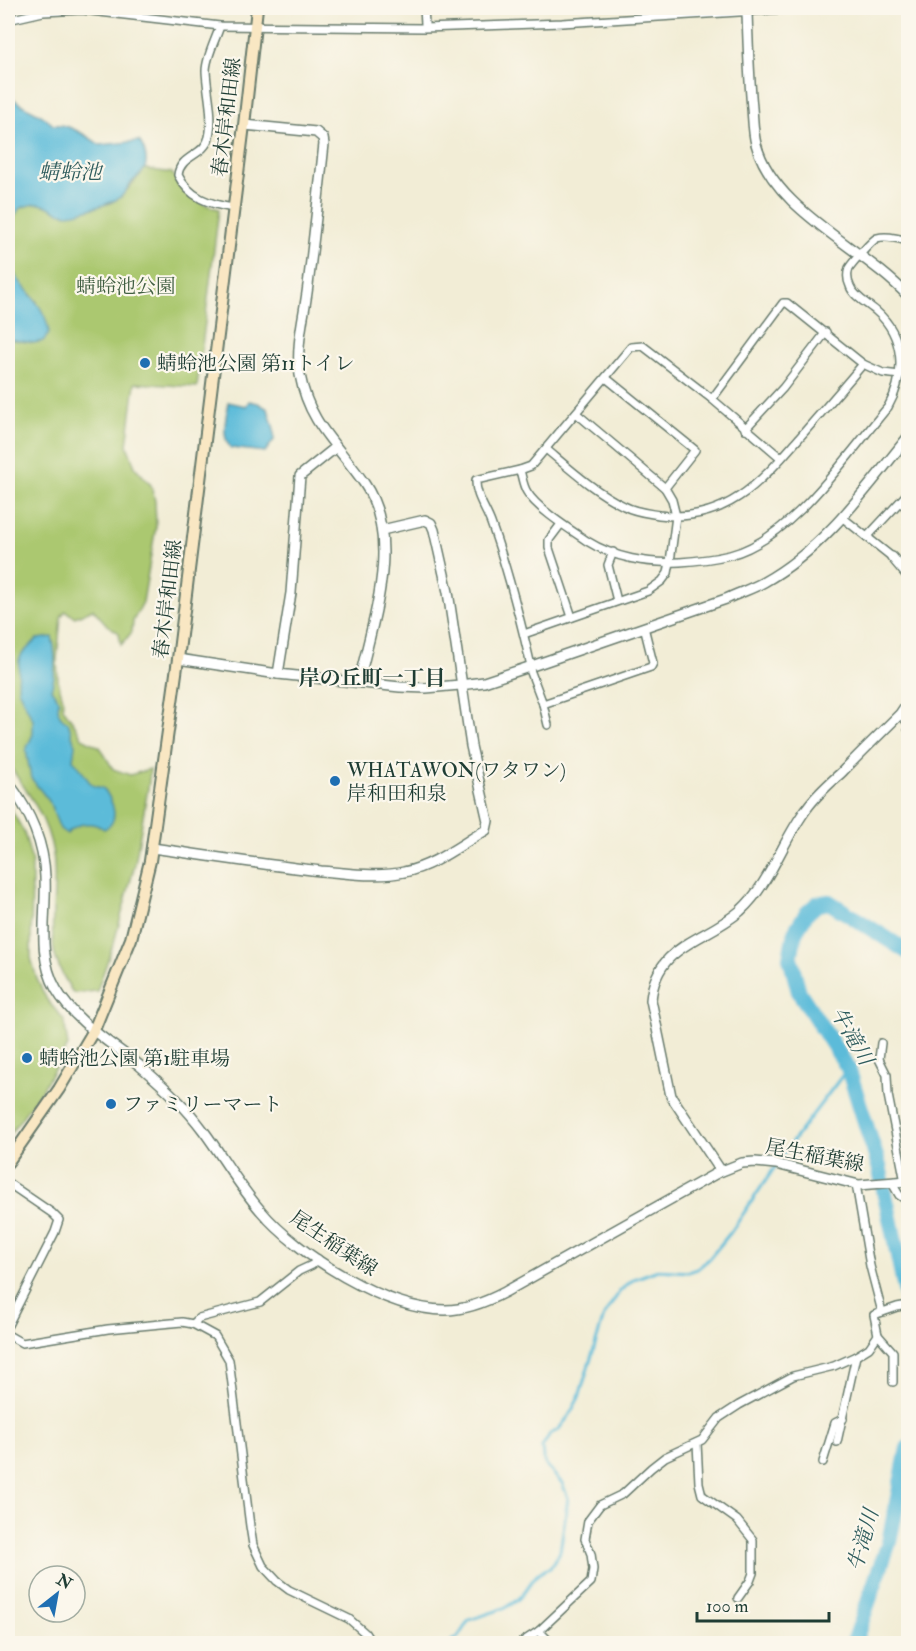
<svg xmlns="http://www.w3.org/2000/svg" width="916" height="1651" viewBox="0 0 916 1651" font-family="'IM FELL Double Pica','Noto Serif JP',serif">
  <style>
    .green { fill: #abc86f; stroke: #658252; stroke-width: 1.5 }
    .water { fill: #5bbbd9; stroke: #3d7c86; stroke-width: 1.5 }
    .lines { fill: none; stroke-linecap: round; stroke-linejoin: round }
    .stream { stroke: #5bbbd9; stroke-width: 3 }
    .river { stroke: #5bbbd9; stroke-width: 16 }
    .minor-casing { stroke: #697b6d; stroke-width: 10 }
    .tertiary-casing { stroke: #697b6d; stroke-width: 12 }
    .secondary-casing { stroke: #697b6d; stroke-width: 14 }
    .minor { stroke: #fff; stroke-width: 7 }
    .tertiary { stroke: #fff; stroke-width: 9 }
    .secondary { stroke: #f9e7c3; stroke-width: 10 }
    .poi-dot { fill: #1f6fb2; stroke: #fbf7ec; stroke-width: 2 }
    .labels { text-anchor: middle; stroke-width: 4.5; stroke-linejoin: round; paint-order: stroke }
    .street-label { font-size: 20px; fill: #1f3d34; stroke: #fbf7ec }
    .park-label { font-size: 20px; fill: #426043; stroke: #fbf7ec }
    .poi-label { font-size: 20px; fill: #1f3d34; stroke: #fbf7ec; text-anchor: start }
    .water-label { font-size: 21px; font-style: italic; fill: #2e5c5d; stroke: #fbf7ec }
    .neighbourhood-label { font-size: 21px; font-weight: bold; fill: #1f3d34; stroke: #fbf7ec }
  </style>
  <rect width="100%" height="100%" fill="#fbf7ec"/>
  <filter id="ink" filterUnits="userSpaceOnUse"><feTurbulence type="fractalNoise" baseFrequency=".0167" numOctaves="2"/><feDisplacementMap in="SourceGraphic" scale="12" xChannelSelector="R" yChannelSelector="G"/><feConvolveMatrix kernelMatrix="1 2 1 2 8 2 1 2 1" color-interpolation-filters="sRGB"/></filter>
  <filter id="wash" filterUnits="userSpaceOnUse"><feTurbulence type="fractalNoise" baseFrequency=".008" numOctaves="4" result="noise"/><feDisplacementMap in="SourceGraphic" scale="24" xChannelSelector="R" yChannelSelector="G"/><feGaussianBlur stdDeviation="1.35" result="paint"/><feColorMatrix in="noise" values="0 0 0 0 0 0 0 0 0 0 0 0 0 0 0 0 0 1.4 0 .05"/><feComposite in="paint" operator="in"/></filter>
  <g filter="url(#wash)">
    <rect width="100%" height="100%" fill="#f2edd6"/>
    <g class="green">
      <path d="M145,169L172,173C184,193 197,204 219,209L197,387L135,383L127,445L135,467L151,485L155,501L156,526L143,602L133,621L132,632L121,645L119,633L106,624L93,609L75,617L65,611L61,617L57,659L58,681L63,699V708L75,725L82,738L100,747L113,769L130,775L150,769L149,782L135,864L115,939L97,991L73,993C65,980 57,966 54,951C49,918 58,886 53,854C48,819 28,792 8,764V339L34,343L37,301C25,289 15,279 8,263L12,249L8,229L19,208C37,201 41,202 58,212L108,204L121,197Z"/>
      <polygon points="8,804 24,832 32,862 31,958 37,979 47,1000 64,1020 68,1046 43,1088 8,1137"/>
    </g>
    <g class="water">
      <path d="M8,93C21,110 38,108 53,125C67,123 89,137 100,145L139,141C145,148 149,163 143,171C140,176 134,179 130,184C127,189 124,195 119,198C108,205 87,210 75,213C49,218 51,194 19,209L8,229L12,249L8,263C20,289 47,303 49,334L43,341L34,343L8,339Z"/>
      <path d="M249,401L258,403L268,409L274,429V440L265,452L231,448C220,436 227,417 228,402L246,406Z"/>
      <path d="M52,637C56,651 56,676 51,689L59,700C57,711 58,717 68,722L75,745L73,760C82,767 85,780 94,786C97,787 101,787 104,789C113,801 121,822 104,829C92,821 76,822 67,834L60,829L49,801L31,778L26,750L33,734V720L18,689L19,660L22,654L37,639Z"/>
    </g>
    <g class="lines">
      <path class="stream" d="M448,1644L458,1637L469,1620C485,1614 504,1611 517,1600C532,1587 530,1574 550,1568L560,1552L568,1498L562,1483L548,1468L543,1458L542,1447L550,1434L558,1430L569,1416L579,1397L604,1316L620,1291L634,1279L658,1270L688,1272L697,1269L709,1259L731,1232L789,1146L848,1068"/>
      <g class="river">
        <polyline points="908,952 829,902 817,904 806,914 795,932 790,958 799,992 848,1068 879,1166 908,1303"/>
        <polyline points="852,1644 856,1637 889,1542 908,1448"/>
      </g>
    </g>
  </g>
  <g filter="url(#ink)">
    <g class="lines">
      <defs>
        <g id="minor">
          <polyline points="424,8 425,24"/>
          <polyline points="8,20 43,12 82,10 220,26 424,28 562,23 801,8"/>
          <path d="M220,26C216,39 206,57 206,71C207,93 214,115 209,137C205,156 180,155 178,175C189,198 210,204 233,208"/>
          <polyline points="606,378 695,450 665,488"/>
          <polyline points="712,399 783,303 787,303 863,364 883,373 900,375"/>
          <polyline points="745,429 783,388 826,332"/>
          <path d="M546,449C571,470 595,492 624,506C635,512 647,513 659,515C726,523 760,483 800,437C821,413 842,389 863,364"/>
          <path d="M520,470C522,477 523,486 527,492C537,509 571,530 587,541C614,558 648,564 680,562C696,561 713,559 730,555C792,539 847,455 888,407C906,375 905,336 876,311C868,304 853,296 850,286C847,280 847,274 849,268C852,263 872,240 877,238C887,235 899,239 908,241"/>
          <polyline points="901,503 908,509"/>
          <polyline points="843,518 892,557"/>
          <polyline points="561,524 549,540 549,548 572,617"/>
          <polyline points="867,537 908,493"/>
          <polyline points="613,552 608,565 617,601"/>
          <polyline points="524,634 648,591 662,581 668,573 670,562 676,516 672,500 665,488 576,413"/>
          <path d="M531,666C520,618 508,570 491,523C486,509 475,495 476,480L520,470L531,466L631,347L643,346L712,399L781,458"/>
          <polyline points="529,667 543,704 548,725"/>
          <polyline points="543,704 651,667 653,663 644,627"/>
          <polyline points="900,714 908,723 908,729"/>
          <polyline points="881,1043 879,1059 887,1075 888,1095 905,1182"/>
          <polyline points="8,1183 52,1213 59,1220 55,1232 8,1325"/>
          <polyline points="892,1183 899,1195 908,1201"/>
          <polyline points="856,1184 870,1266 882,1312"/>
          <polyline points="193,1324 199,1318 260,1302 299,1271 312,1265 318,1259"/>
          <polyline points="8,1335 22,1343 108,1329 182,1322 193,1324 215,1336 229,1360 250,1526 253,1545 263,1566 277,1581 289,1590 349,1619 365,1633 372,1644"/>
          <polyline points="878,1335 893,1352 893,1382"/>
          <polyline points="837,1442 856,1356"/>
          <polyline points="697,1443 699,1483 702,1495 737,1520 753,1540 753,1573 750,1581 738,1598"/>
          <polyline points="823,1462 835,1423 843,1419"/>
          <polyline points="539,1631 552,1644"/>
          <polyline points="519,1644 539,1631 591,1582 593,1569 591,1554 585,1539 588,1521 600,1505 623,1494 651,1468 665,1457 702,1440 719,1418 739,1405 793,1376 834,1366 856,1356 869,1348 878,1335 874,1315 897,1307 908,1305"/>
        </g>
        <g id="tertiary">
          <path d="M747,12C748,44 749,76 752,108C753,119 753,132 756,144C774,211 863,247 908,296"/>
          <path d="M244,125L316,132L323,138L324,144C319,191 314,238 308,285C305,313 295,346 300,375C309,424 338,445 364,483C403,540 372,621 359,682"/>
          <polyline points="892,557 908,576"/>
          <path d="M178,659L278,674L400,687L426,688L460,685L484,682L529,667L726,599C738,593 752,589 764,582C825,548 865,490 908,437"/>
          <polyline points="278,674 291,593 300,476 335,448"/>
          <path d="M8,782C29,810 44,841 45,877C47,916 36,953 56,989C75,1022 110,1042 139,1065C153,1077 167,1089 179,1102C212,1135 231,1177 261,1211C298,1255 386,1310 445,1310C466,1310 486,1302 505,1292L717,1173L742,1163L755,1162L776,1164L859,1185L908,1181"/>
          <path d="M152,848C208,856 265,865 321,871C348,873 378,878 404,872C434,866 460,845 486,830L488,821L471,746L448,592L434,530L431,523L425,520L382,530"/>
          <path d="M721,1171L671,1096L651,1000C656,944 704,942 740,911C771,883 782,841 807,808C817,794 830,783 842,772C861,752 881,733 900,714L908,702"/>
        </g>
        <polyline id="secondary" points="8,1162 59,1089 94,1030 131,939 150,861 178,659 244,125 257,8"/>
      </defs>
      <use href="#minor" class="minor-casing"/>
      <use href="#tertiary" class="tertiary-casing"/>
      <use href="#secondary" class="secondary-casing"/>
      <use href="#minor" class="minor"/>
      <use href="#tertiary" class="tertiary"/>
      <use href="#secondary" class="secondary"/>
    </g>
  </g>
  <g class="poi-dot">
    <circle cx="145" cy="363" r="6"/>
    <circle cx="335" cy="781" r="6"/>
    <circle cx="27" cy="1058" r="6"/>
    <circle cx="111" cy="1104" r="6"/>
  </g>
  <g class="labels">
    <g class="street-label">
      <text transform="translate(226 117) rotate(-83)" y="7">春木岸和田線</text>
      <text transform="translate(167 599) rotate(-83)" y="7">春木岸和田線</text>
      <text transform="translate(815 1155) rotate(11)" y="7">尾生稲葉線</text>
      <text transform="translate(334 1243) rotate(34)" y="7">尾生稲葉線</text>
    </g>
    <g class="park-label">
      <text x="126" y="293">蜻蛉池公園</text>
    </g>
    <g class="poi-label">
      <text x="157" y="370">蜻蛉池公園 第11トイレ</text>
      <text x="347" y="777">WHATAWON(ワタワン)<tspan x="347" dy="23">岸和田和泉</tspan></text>
      <text x="39" y="1065">蜻蛉池公園 第1駐車場</text>
      <text x="123" y="1111">ファミリーマート</text>
    </g>
    <g class="water-label">
      <text x="70" y="179">蜻蛉池</text>
      <text transform="translate(852 1036) rotate(60)" y="7">牛滝川</text>
      <text transform="translate(863 1540) rotate(-74)" y="7">牛滝川</text>
    </g>
    <g class="neighbourhood-label">
      <text x="372" y="685">岸の丘町一丁目</text>
    </g>
  </g>
  <rect width="916" height="1651" fill="none" stroke="#fbf7ec" stroke-width="30"/>
  <g transform="translate(57 1594) rotate(31)"><circle r="28" fill="#fbf7ec" stroke="#a3ada2" stroke-width="1.5"/>
  <path d="M0-4.5L10 22L0 15L-10 22Z" fill="#1f6fb2"/>
  <text y="-9" font-size="16" font-weight="bold" text-anchor="middle" fill="#1f3d34">N</text>
  </g>
  <path d="M697 1612v9h132v-9" fill="none" stroke="#1f3d34" stroke-width="3"/>
  <text x="706" y="1612" font-size="18" fill="#1f3d34" stroke="#fbf7ec" stroke-width="4.5" paint-order="stroke">100 m</text>
</svg>
